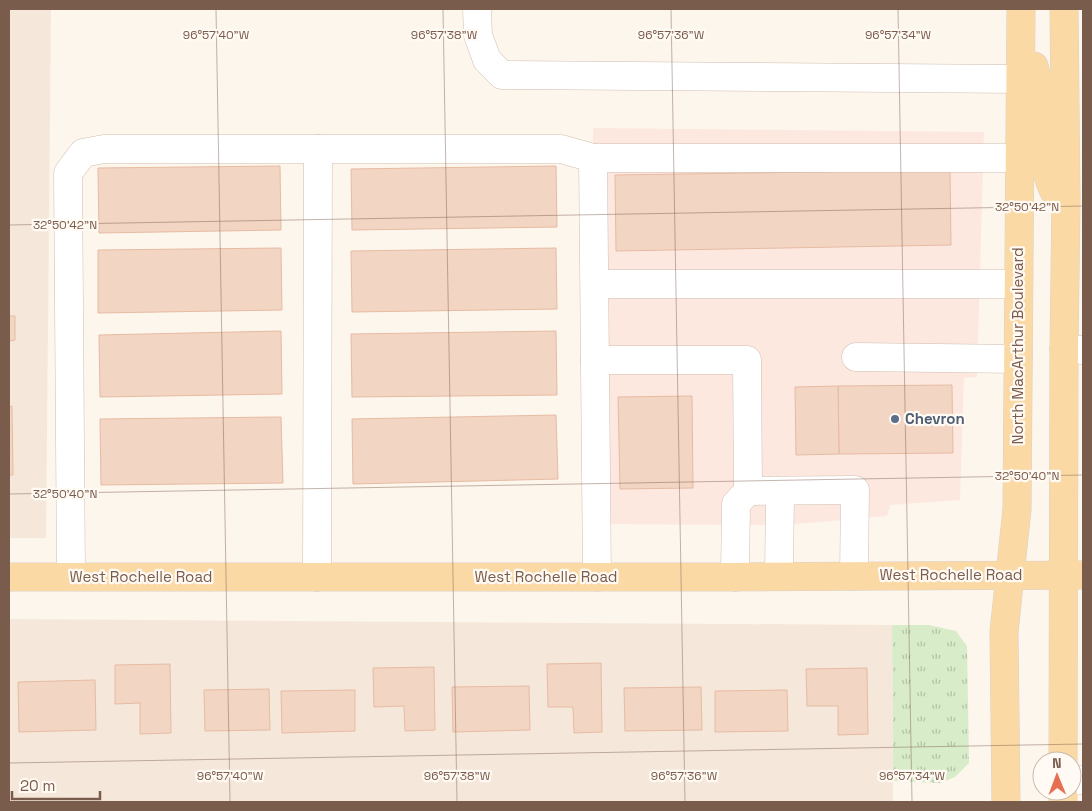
<svg xmlns="http://www.w3.org/2000/svg" width="1092" height="811" viewBox="0 0 1092 811" font-family="'Space Grotesk',sans-serif">
  <style>
    .residential { fill: #f5e8da }
    .commercial { fill: #fde8e0 }
    .park { fill: url(#park-tufts) }
    .building { fill: #f3d5c3; stroke: #e6bba3 }
    .lines { fill: none; stroke-linecap: round; stroke-linejoin: round }
    .minor-casing { stroke: #d1beb0; stroke-width: 29 }
    .major-casing { stroke: #dad1cd; stroke-width: 29 }
    .minor { stroke: #fff; stroke-width: 28 }
    .major { stroke: #fbd9a5; stroke-width: 28 }
    .ticks { fill: none; stroke: #7a5c4d; stroke-width: 1; stroke-opacity: 0.45 }
    .service-dot { fill: #5c6f8a; stroke: #fffaf3; stroke-width: 2 }
    .labels { text-anchor: middle; stroke-width: 4.5; stroke-linejoin: round; paint-order: stroke }
    .street-label { font-size: 15px; fill: #7a5c4d; stroke: #fffaf3 }
    .service-label { font-size: 15px; font-weight: bold; fill: #4e5e75; stroke: #fffaf3; text-anchor: start }
    .ticks-label { font-size: 12px; text-anchor: middle; fill: #7a5c4d; stroke: #fffaf3; stroke-width: 4.5; stroke-linejoin: round; paint-order: stroke }
  </style>
  <defs>
    <pattern id="park-tufts" width="24" height="20" patternUnits="userSpaceOnUse" patternTransform="scale(1.25)"><rect width="24" height="20" fill="#d8ecc9"/><path d="M3 7l-1-3M5 7V3M7 7l1-3M15 17l-1-3M17 17v-4M19 17l1-3" fill="none" stroke="#b4c2a5"/></pattern>
  </defs>
  <rect width="100%" height="100%" fill="#fdf6ec"/>
  <g class="residential">
    <polygon points="9,9 51,9 46,538 9,538"/>
    <polygon points="9,619 892,625 893,802 9,802"/>
  </g>
  <polygon class="commercial" points="593,128 984,132 977,377 964,378 960,500 890,505 887,516 785,525 591,524"/>
  <polygon class="park" points="892,625 929,625 956,631 967,646 969,763 955,777 940,783 893,781"/>
  <g class="building">
    <polygon points="280,166 281,230 99,233 98,168"/>
    <polygon points="556,166 557,227 352,230 351,169"/>
    <polygon points="950,170 951,245 616,251 615,175"/>
    <polygon points="281,248 282,310 98,313 98,250"/>
    <polygon points="556,248 557,309 352,312 351,251"/>
    <polygon points="9,316 15,316 15,340 9,341"/>
    <polygon points="281,331 282,394 100,397 99,335"/>
    <polygon points="556,331 557,395 352,397 351,334"/>
    <polygon points="952,385 953,453 839,454 838,386"/>
    <polygon points="838,386 839,454 796,455 795,387"/>
    <polygon points="692,396 693,488 620,489 618,397"/>
    <polygon points="12,406 13,475 9,475 9,407"/>
    <polygon points="556,415 558,479 353,484 352,419"/>
    <polygon points="281,417 283,483 101,485 100,419"/>
    <polygon points="601,663 602,732 574,733 573,707 548,707 547,664"/>
    <polygon points="170,664 171,733 140,734 140,703 115,704 115,665"/>
    <polygon points="434,667 435,730 405,731 404,706 374,707 373,668"/>
    <polygon points="867,668 868,734 838,735 838,706 807,706 806,669"/>
    <polygon points="95,680 96,730 19,732 18,682"/>
    <polygon points="529,686 530,730 453,732 452,687"/>
    <polygon points="701,687 702,730 625,731 624,688"/>
    <polygon points="269,689 270,730 205,731 204,690"/>
    <polygon points="355,690 355,731 282,733 281,691"/>
    <polygon points="787,690 788,731 715,732 715,691"/>
  </g>
  <g class="lines">
    <defs>
      <g id="minor">
        <polyline points="477,9 478,35 487,60 502,75 1020,79"/>
        <polyline points="593,158 1019,158"/>
        <polyline points="595,284 1018,284"/>
        <polyline points="1064,349 1083,350"/>
        <polyline points="856,357 1018,359"/>
        <polyline points="595,360 747,360 748,491 855,490 854,576"/>
        <polyline points="71,576 68,173 83,153 104,149 561,149 593,158 597,577"/>
        <polyline points="779,576 780,491"/>
        <polyline points="317,577 318,149"/>
        <polyline points="735,577 736,504 748,491"/>
        <polyline points="1072,781 1083,780"/>
      </g>
      <g id="major">
        <path d="M1034,66L1037,78C1039,101 1042,180 1056,194C1057,195 1062,197 1063,198"/>
        <polyline points="9,577 727,577 1083,575"/>
        <polyline points="1063,761 1064,349 1066,200 1064,9"/>
        <polyline points="1063,791 1063,802"/>
        <polyline points="1006,802 1004,632 1017,509 1021,9"/>
      </g>
    </defs>
    <use href="#minor" class="minor-casing"/>
    <use href="#major" class="major-casing"/>
    <use href="#minor" class="minor"/>
    <use href="#major" class="major"/>
  </g>
  <path class="ticks" d="M216,9L230,802M443,9L457,802M671,9L685,802M898,9L912,802M9,225L1083,206M9,494L1083,475M9,763L1083,744"/>
  <circle class="service-dot" cx="895" cy="419" r="5"/>
  <g class="labels">
    <g class="street-label">
      <text transform="translate(1018 346) rotate(-90)" y="5">North MacArthur Boulevard</text>
      <text x="951" y="580">West Rochelle Road</text>
      <text x="141" y="582">West Rochelle Road</text>
      <text x="546" y="582">West Rochelle Road</text>
    </g>
    <g class="service-label">
      <text x="905" y="424">Chevron</text>
    </g>
  </g>
  <g class="ticks-label">
    <text x="216" y="39">96°57'40"W</text>
    <text x="444" y="39">96°57'38"W</text>
    <text x="671" y="39">96°57'36"W</text>
    <text x="898" y="39">96°57'34"W</text>
    <text x="1027" y="211">32°50'42"N</text>
    <text x="65" y="229">32°50'42"N</text>
    <text x="1027" y="480">32°50'40"N</text>
    <text x="65" y="498">32°50'40"N</text>
    <text x="230" y="780">96°57'40"W</text>
    <text x="457" y="780">96°57'38"W</text>
    <text x="684" y="780">96°57'36"W</text>
    <text x="912" y="780">96°57'34"W</text>
  </g>
  <rect width="1092" height="811" fill="none" stroke="#7a5c4d" stroke-width="20"/>
  <g transform="translate(1057 776) rotate(359)"><circle r="24" fill="#fffaf3" stroke="#cabbb1"/>
  <path d="M0-4L9 19L0 12L-9 19Z" fill="#e76f51"/>
  <text y="-8" font-size="14" font-weight="bold" text-anchor="middle" fill="#7a5c4d">N</text>
  </g>
  <path d="M12 791v8h88v-8" fill="none" stroke="#7a5c4d" stroke-width="2.5"/>
  <text x="20" y="791" font-size="15" fill="#7a5c4d" stroke="#fffaf3" stroke-width="4" paint-order="stroke">20 m</text>
</svg>
